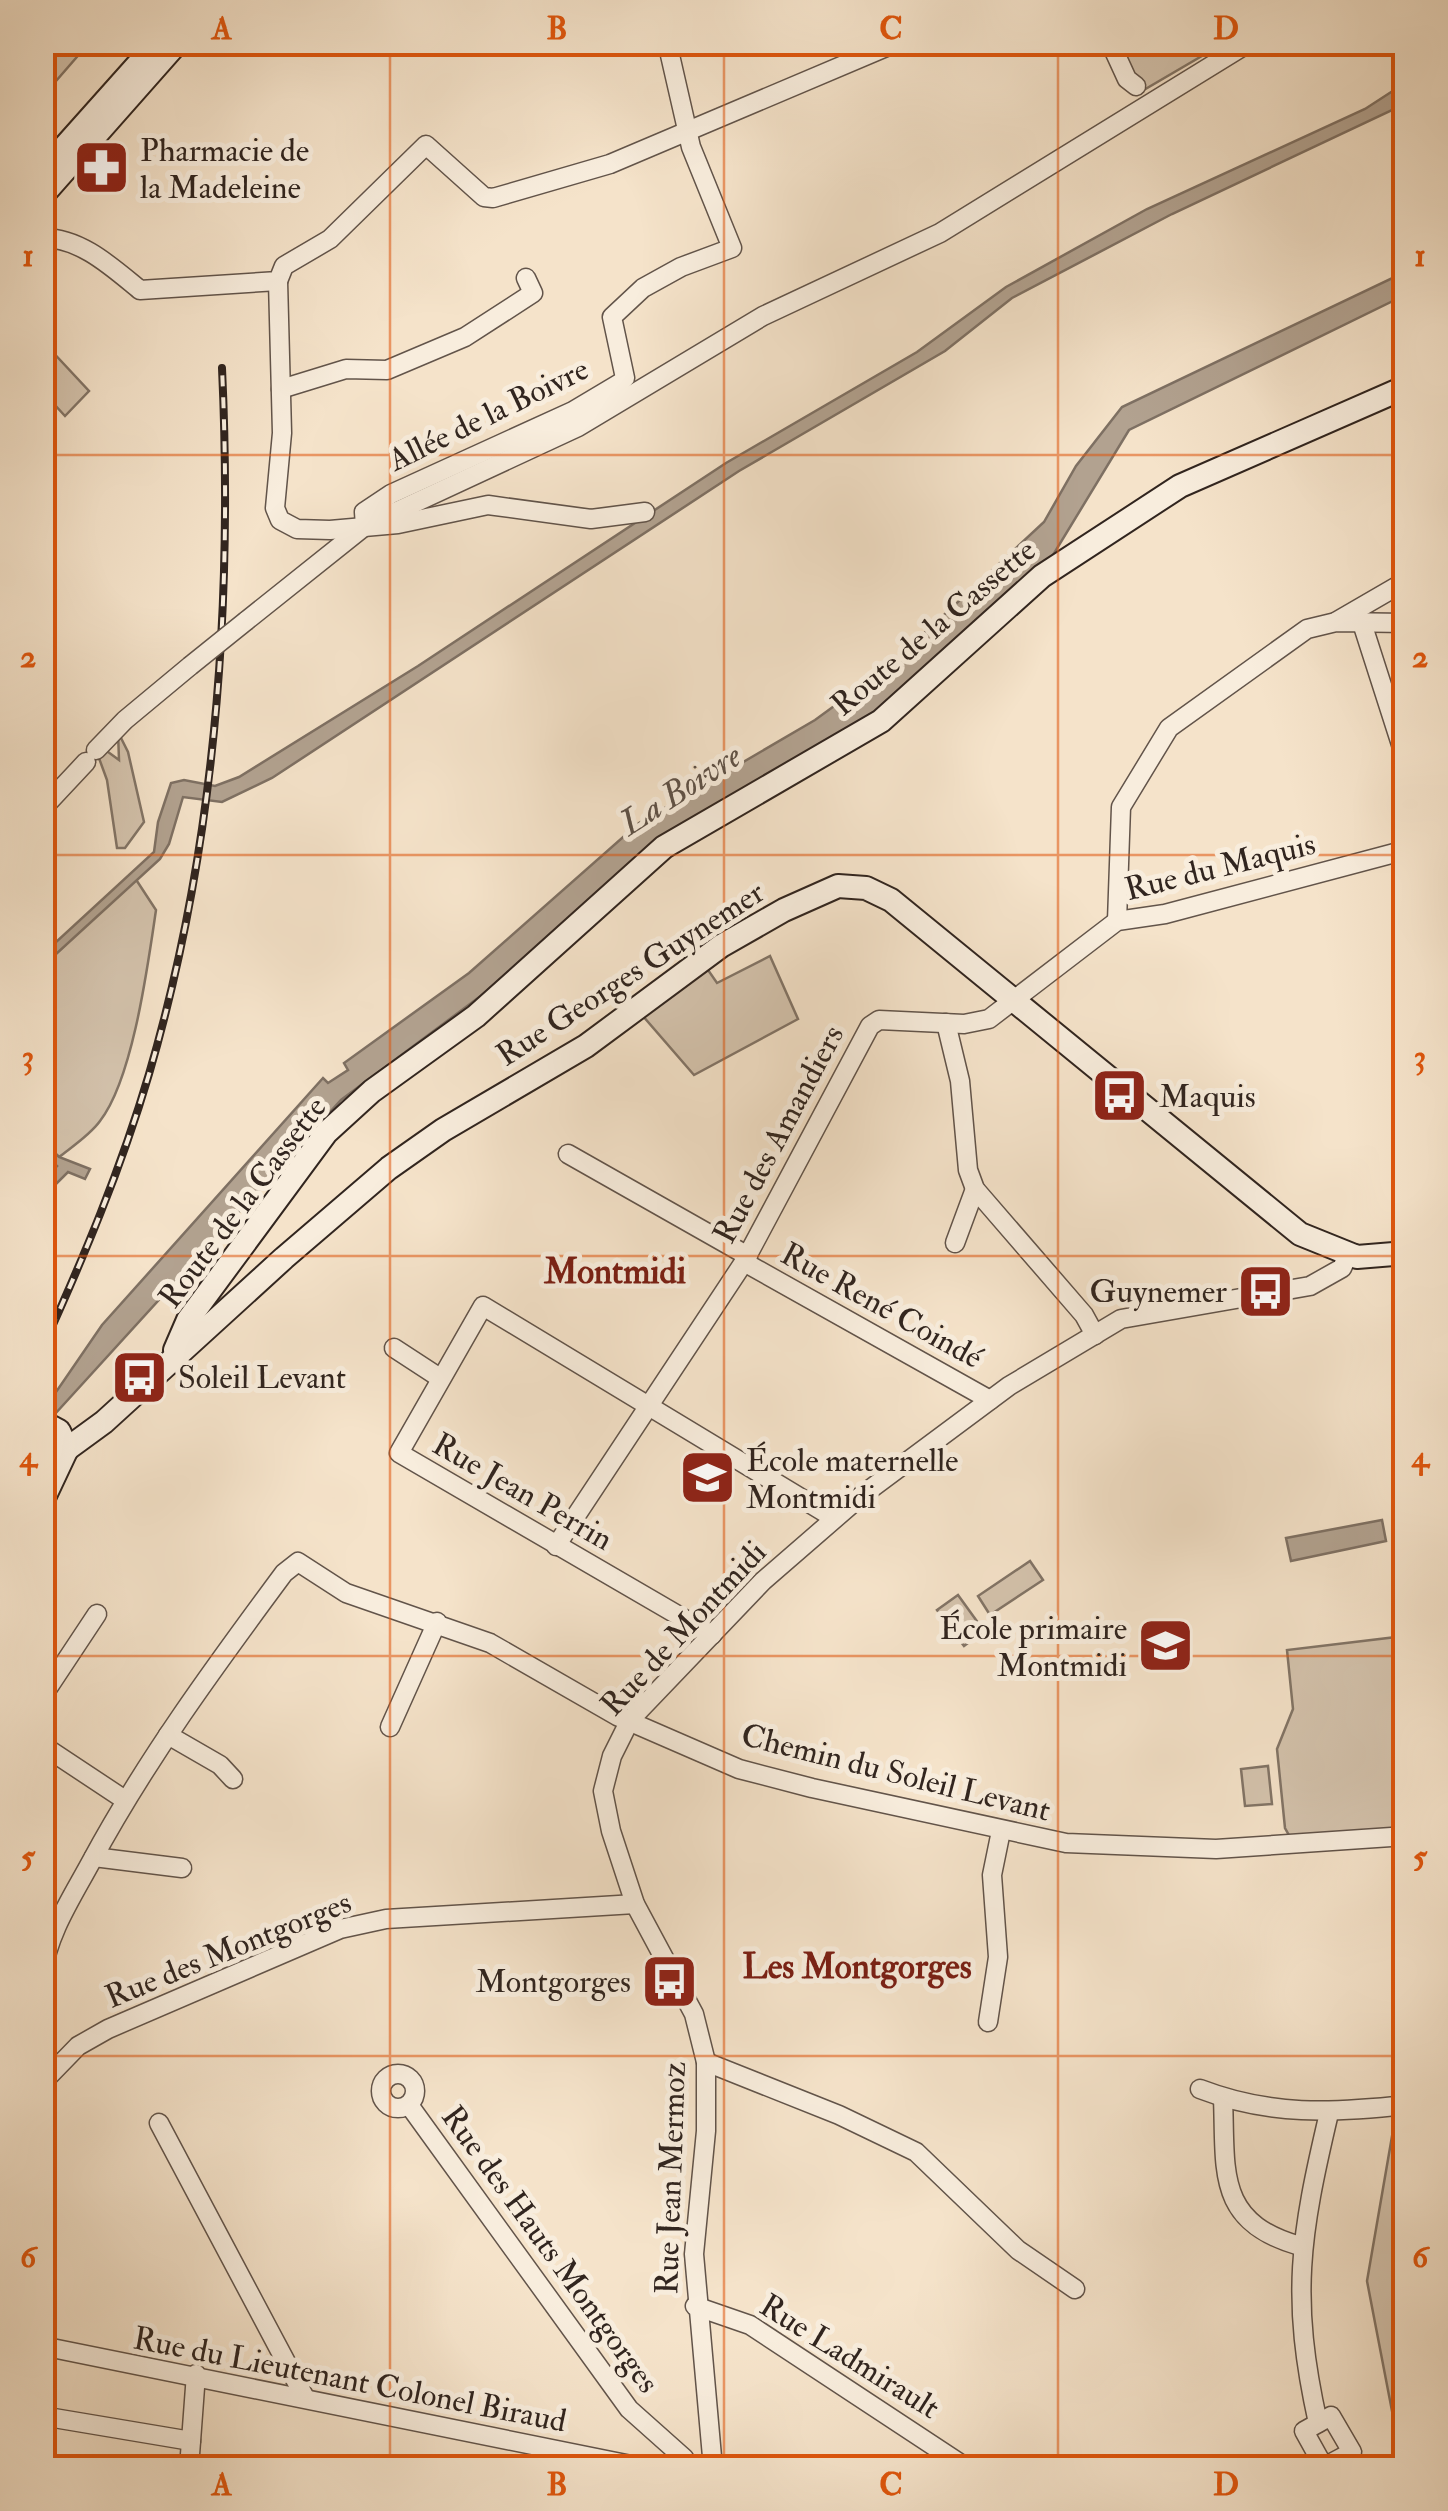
<svg xmlns="http://www.w3.org/2000/svg" width="1448" height="2511" viewBox="0 0 1448 2511" font-family="'IM FELL Double Pica',serif">
  <style>
    .green { fill: #d4c3ad; stroke: #827466; stroke-width: 2.5 }
    .water { fill: #b2a290; stroke: #7e7063; stroke-width: 2.5 }
    .lines { fill: none; stroke-linecap: round; stroke-linejoin: round }
    .street-casing { stroke: #62544a; stroke-width: 21 }
    .secondary-casing { stroke: #31251f; stroke-width: 26 }
    .street { stroke: #f8eddd; stroke-width: 18 }
    .secondary { stroke: #f8eddd; stroke-width: 22 }
    .rail-casing { stroke: #31251f; stroke-width: 8 }
    .rail { stroke: #f8eddd; stroke-width: 4; stroke-dasharray: 11; stroke-linecap: butt }
    .street-bridge-casing { stroke: #62544a; stroke-width: 21; stroke-linecap: butt }
    .street-bridge { stroke: #f8eddd; stroke-width: 18 }
    .grid { fill: none; stroke: #df560d; stroke-width: 2.5; stroke-opacity: 0.55 }
    .labels { text-anchor: middle; stroke-width: 10; stroke-linejoin: round; paint-order: stroke }
    .poi-label { font-size: 32px; fill: #31251f; stroke: #f8eddd; text-anchor: start }
    .street-label { font-size: 32px; fill: #31251f; stroke: #f8eddd }
    .water-label { font-size: 35px; font-style: italic; fill: #5e5147; stroke: #f8eddd }
    .neighbourhood-label { font-size: 35px; font-weight: bold; fill: #7a1f14; stroke: #f8eddd }
    .neatline { fill: none; stroke: #df560d; stroke-width: 4 }
    .grid-label { font-size: 32px; text-anchor: middle; font-weight: bold; fill: #df560d }
  </style>
  <rect width="100%" height="100%" fill="#f5e3ca"/>
  <filter id="stains"><feTurbulence type="fractalNoise" baseFrequency=".002" numOctaves="4"/><feColorMatrix values="0 0 0 0 .2 0 0 0 0 .09 0 0 0 0 .02 0 0 0 .5 -.17"/></filter>
  <radialGradient id="worn" r=".72"><stop offset=".6" stop-color="#630" stop-opacity="0"/><stop offset="1" stop-color="#630" stop-opacity=".3"/></radialGradient>
  <g class="green">
    <polygon points="43,42 89,43 43,96 42,43"/>
    <polygon points="1118,43 1224,43 1142,91"/>
    <polygon points="48,347 89,391 65,416 43,392 43,352"/>
    <polygon points="118,732 128,752 144,822 125,848 117,848 107,780 96,750 104,749 119,760"/>
    <path d="M135,878L156,910C148,964 133,1079 100,1121C90,1135 73,1146 59,1157L43,1142V966Z"/>
    <polygon points="770,956 798,1019 694,1075 642,1015 706,967 717,983"/>
    <polygon points="1030,1561 1043,1580 990,1615 978,1596"/>
    <polygon points="958,1595 984,1631 964,1646 937,1610"/>
    <polygon points="1405,1636 1405,1831 1290,1837 1285,1828 1277,1749 1293,1709 1287,1650"/>
    <polygon points="1268,1766 1272,1804 1245,1806 1241,1769"/>
    <polygon points="1405,2118 1406,2118 1405,2413 1392,2411 1367,2281 1395,2119"/>
  </g>
  <g class="water">
    <polygon points="1405,83 1405,104 1172,214 1012,298 945,351 739,471 272,778 222,802 183,797 169,844 160,859 43,966 43,954 154,852 158,822 171,783 184,780 215,786 239,777 418,666 726,463 917,352 1006,287 1147,209 1365,109"/>
    <polygon points="1405,272 1405,295 1129,430 1050,560 910,687 841,736 635,862 482,995 341,1100 55,1414 45,1408 102,1325 323,1078 328,1083 348,1070 344,1063 469,973 639,823 815,720 889,666 1044,522 1076,466 1122,407"/>
    <polygon points="43,1142 59,1157 90,1169 85,1179 68,1172 43,1197 43,1181 57,1166 43,1153"/>
    <polygon points="1382,1520 1386,1541 1291,1561 1286,1538"/>
  </g>
  <g class="lines">
    <defs>
      <g id="street">
        <polyline points="1110,42 1127,79 1136,86"/>
        <path d="M42,238C80,237 113,268 140,290L278,281L284,266L330,239L426,145L484,197L493,198L610,164L898,42"/>
        <polyline points="278,281 282,433 275,508 280,520 297,529 330,530 398,524 488,505 591,519 645,512"/>
        <polyline points="281,389 346,369 387,370 465,337 533,293 526,278"/>
        <polyline points="365,526 364,512 391,494 573,411 620,383 625,378 612,317 643,288 681,267 732,248 691,147 667,42"/>
        <polyline points="246,621 365,526 578,427 763,316 940,233 1250,42"/>
        <polyline points="1337,621 1406,581"/>
        <polyline points="1362,623 1406,760"/>
        <polyline points="96,750 125,720 190,666"/>
        <polyline points="42,809 86,762"/>
        <polyline points="1117,921 1121,807 1169,728 1307,629 1336,622 1406,623"/>
        <polyline points="946,1023 960,1081 968,1170 975,1189 1084,1315 1095,1335"/>
        <polyline points="568,1154 748,1256"/>
        <polyline points="955,1243 975,1189"/>
        <polyline points="744,1262 990,1400"/>
        <polyline points="394,1348 440,1378"/>
        <polyline points="556,1546 744,1262 870,1026 879,1020 964,1024 989,1019 1117,921 1165,914 1406,850"/>
        <polyline points="712,1635 399,1453 483,1306 834,1518"/>
        <polyline points="42,1697 97,1614"/>
        <polyline points="390,1727 437,1622"/>
        <polyline points="168,1735 220,1765 233,1779"/>
        <polyline points="42,1745 125,1800"/>
        <polyline points="94,1857 182,1868"/>
        <path d="M42,1975C48,1933 71,1899 91,1862C146,1760 215,1666 284,1573L298,1562L346,1593L490,1643L617,1716L739,1769L812,1788L1066,1843L1216,1849L1406,1836"/>
        <polyline points="988,2022 998,1957 992,1875 1001,1831"/>
        <polyline points="706,2062 839,2115 916,2152 1018,2250 1075,2289"/>
        <circle cx="398" cy="2091" r="17"/>
        <polyline points="42,2083 78,2046 108,2029 340,1929 386,1919 635,1904"/>
        <path d="M1200,2089C1270,2116 1332,2113 1406,2105"/>
        <path d="M1223,2098C1226,2171 1215,2222 1300,2246"/>
        <polyline points="409,2105 629,2409 684,2458 689,2468"/>
        <polyline points="159,2123 304,2396"/>
        <polyline points="695,2306 750,2325 967,2468"/>
        <polyline points="42,2346 646,2468"/>
        <polyline points="42,2416 191,2441"/>
        <polygon points="1331,2416 1352,2452 1324,2467 1304,2431"/>
        <path d="M1318,2423C1290,2297 1300,2236 1329,2113"/>
        <polyline points="189,2468 196,2374"/>
        <polyline points="713,2468 694,2254 706,2131 706,2062 694,2014 635,1904 611,1831 603,1791 612,1756 630,1720 763,1581 861,1496 1009,1386 1121,1319 1310,1286 1342,1268 1348,1255"/>
      </g>
      <g id="secondary">
        <polyline points="42,172 158,42"/>
        <polyline points="42,196 178,42"/>
        <polyline points="175,1350 188,1320 326,1133 372,1091 476,1016 664,847 881,721 1042,576 1180,486 1406,387"/>
        <polyline points="42,1422 59,1431 67,1449"/>
        <polyline points="67,1449 104,1422 284,1258 389,1168 443,1130 586,1046 721,946 784,910 838,886 866,888 891,900 1300,1234 1357,1257 1406,1253"/>
        <polyline points="42,1469 50,1450"/>
        <polyline points="42,1502 67,1449"/>
      </g>
    </defs>
    <use href="#street" class="street-casing"/>
    <use href="#secondary" class="secondary-casing"/>
    <use href="#street" class="street"/>
    <use href="#secondary" class="secondary"/>
    <defs>
      <path id="rail" d="M42,1349C83,1259 121,1169 149,1074C216,845 233,605 222,368"/>
    </defs>
    <use href="#rail" class="rail-casing"/>
    <use href="#rail" class="rail"/>
    <defs>
      <polyline id="street-bridge" points="190,666 246,621"/>
    </defs>
    <use href="#street-bridge" class="street-bridge-casing"/>
    <use href="#street-bridge" class="street-bridge"/>
  </g>
  <path class="grid" d="M390,42V2468M724,42V2468M1058,42V2468M42,455H1406M42,855H1406M42,1256H1406M42,1656H1406M42,2056H1406"/>
  <defs>
    <symbol id="pharmacy-square" viewBox="-11 -11 22 22"><rect x="-9" y="-9" width="18" height="18" rx="4" fill="#8f2418" stroke="#f8eddd"/><path d="M-2-6h4v4h4v4h-4v4h-4v-4h-4v-4h4Z" fill="#fff"/></symbol>
    <symbol id="bus-square" viewBox="-11 -11 22 22"><rect x="-9" y="-9" width="18" height="18" rx="4" fill="#8f2418" stroke="#f8eddd"/><path d="M-5-6H5V4H4V6H2V4H-2V6H-4V4H-5ZM-3.5-4V0h7V-4ZM-3.5 1.2v1.5H-2V1.2ZM2 1.2v1.5H3.5V1.2Z" fill="#fff"/></symbol>
    <symbol id="school-square" viewBox="-11 -11 22 22"><rect x="-9" y="-9" width="18" height="18" rx="4" fill="#8f2418" stroke="#f8eddd"/><path d="M0-5L7-2L0 1L-7-2ZM-4 1L0 2.5L4 1V4Q0 6-4 4Z" fill="#fff"/></symbol>
  </defs>
  <g fill-rule="evenodd">
    <use href="#pharmacy-square" x="70" y="136" width="63" height="63"/>
    <use href="#bus-square" x="1088" y="1064" width="63" height="63"/>
    <use href="#bus-square" x="1234" y="1260" width="63" height="63"/>
    <use href="#bus-square" x="108" y="1346" width="63" height="63"/>
    <use href="#school-square" x="676" y="1446" width="63" height="63"/>
    <use href="#school-square" x="1134" y="1614" width="63" height="63"/>
    <use href="#bus-square" x="638" y="1950" width="63" height="63"/>
  </g>
  <g class="labels">
    <g class="poi-label">
      <text x="140" y="161">Pharmacie de<tspan x="140" dy="37">la Madeleine</tspan></text>
      <text x="1159" y="1107">Maquis</text>
      <text x="1227" y="1302" text-anchor="end">Guynemer</text>
      <text x="178" y="1388">Soleil Levant</text>
      <text x="746" y="1471">École maternelle<tspan x="746" dy="37">Montmidi</tspan></text>
      <text x="1127" y="1639" text-anchor="end">École primaire<tspan x="1127" dy="37">Montmidi</tspan></text>
      <text x="631" y="1992" text-anchor="end">Montgorges</text>
    </g>
    <g class="street-label">
      <text transform="translate(488 414) rotate(-26)" y="11">Allée de la Boivre</text>
      <text transform="translate(933 627) rotate(-40)" y="11">Route de la Cassette</text>
      <text transform="translate(1220 866) rotate(-14)" y="11">Rue du Maquis</text>
      <text transform="translate(630 973) rotate(-33)" y="11">Rue Georges Guynemer</text>
      <text transform="translate(778 1134) rotate(-62)" y="11">Rue des Amandiers</text>
      <text transform="translate(242 1202) rotate(-53)" y="11">Route de la Cassette</text>
      <text transform="translate(882 1305) rotate(29)" y="11">Rue René Coindé</text>
      <text transform="translate(523 1491) rotate(30)" y="11">Rue Jean Perrin</text>
      <text transform="translate(683 1628) rotate(-47)" y="11">Rue de Montmidi</text>
      <text transform="translate(896 1772) rotate(14)" y="11">Chemin du Soleil Levant</text>
      <text transform="translate(228 1949) rotate(-22)" y="11">Rue des Montgorges</text>
      <text transform="translate(670 2178) rotate(-88)" y="11">Rue Jean Mermoz</text>
      <text transform="translate(551 2249) rotate(54)" y="11">Rue des Hauts Montgorges</text>
      <text transform="translate(850 2356) rotate(32)" y="11">Rue Ladmirault</text>
      <text transform="translate(350 2379) rotate(11)" y="11">Rue du Lieutenant Colonel Biraud</text>
    </g>
    <g class="water-label">
      <text transform="translate(680 789) rotate(-33)" y="12">La Boivre</text>
    </g>
    <g class="neighbourhood-label">
      <text x="615" y="1283">Montmidi</text>
      <text x="857" y="1978">Les Montgorges</text>
    </g>
  </g>
  <rect width="1448" height="2511" fill="none" stroke="#f5e3ca" stroke-width="110"/>
  <rect x="55" y="55" width="1338" height="2401" class="neatline"/>
  <g class="grid-label">
    <text x="222" y="39">A</text>
    <text x="557" y="39">B</text>
    <text x="891" y="39">C</text>
    <text x="1226" y="39">D</text>
    <text x="28" y="266">1</text>
    <text x="1420" y="266">1</text>
    <text x="28" y="667">2</text>
    <text x="1420" y="667">2</text>
    <text x="28" y="1067">3</text>
    <text x="1420" y="1067">3</text>
    <text x="28" y="1467">4</text>
    <text x="1420" y="1467">4</text>
    <text x="28" y="1867">5</text>
    <text x="1420" y="1867">5</text>
    <text x="28" y="2267">6</text>
    <text x="1420" y="2267">6</text>
    <text x="222" y="2495">A</text>
    <text x="557" y="2495">B</text>
    <text x="891" y="2495">C</text>
    <text x="1226" y="2495">D</text>
  </g>
  <rect width="100%" height="100%" filter="url(#stains)"/>
  <rect width="100%" height="100%" fill="url(#worn)"/>
</svg>
